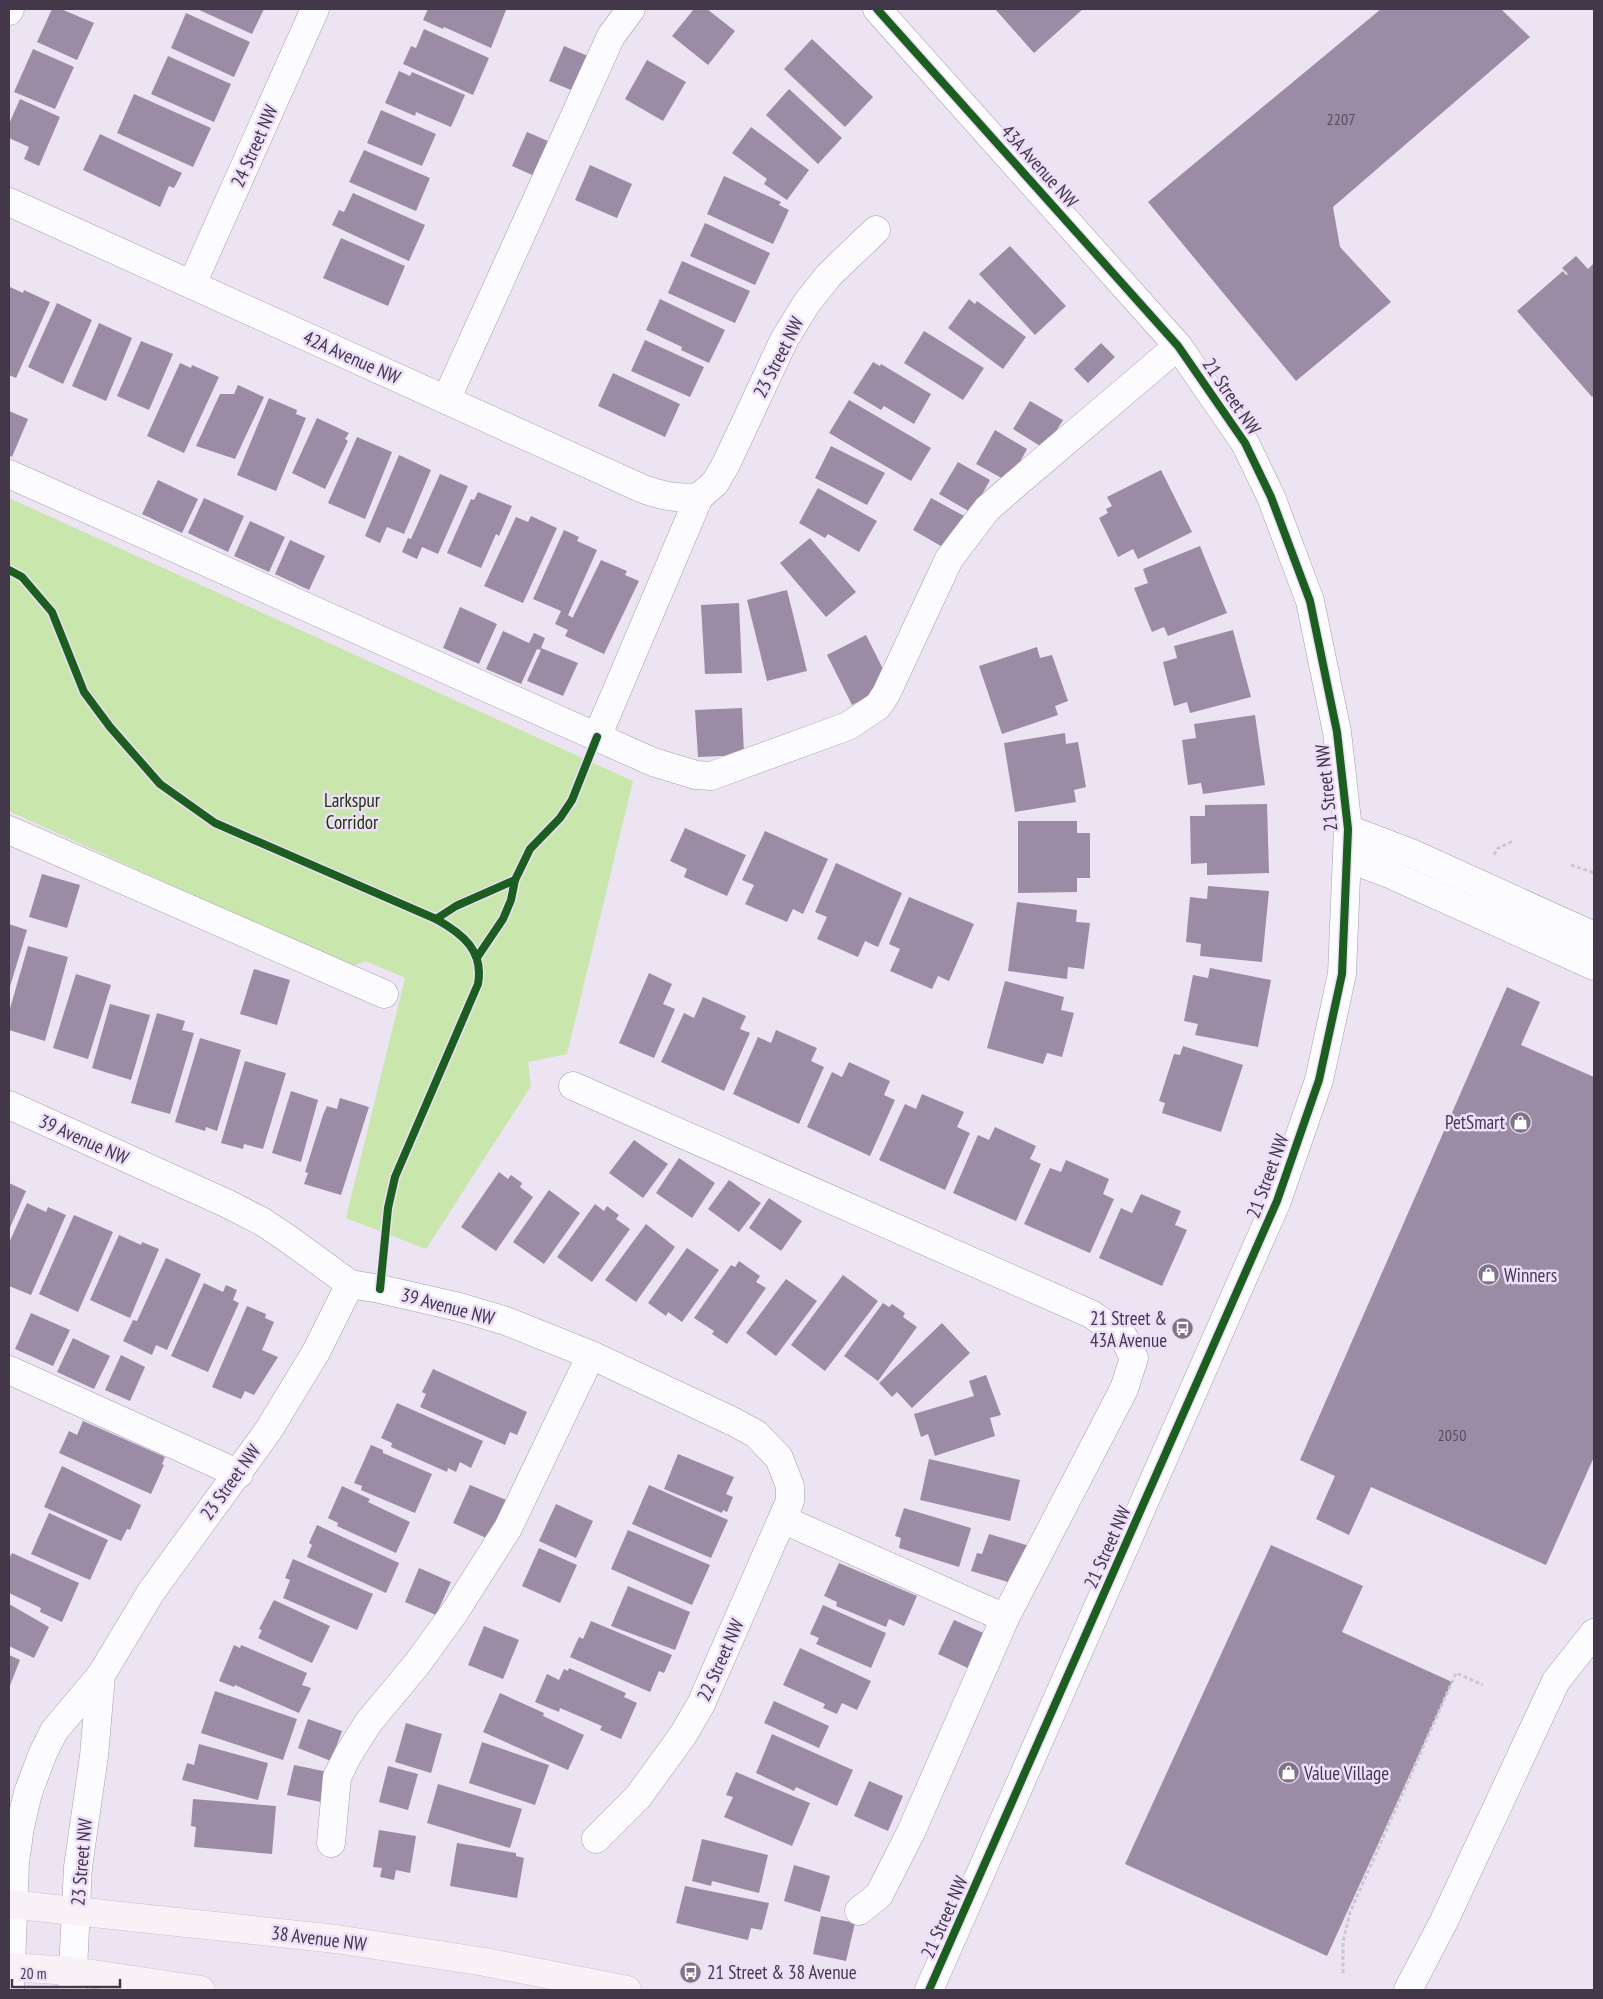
<svg xmlns="http://www.w3.org/2000/svg" width="1603" height="1999" viewBox="0 0 1603 1999" font-family="'PT Sans Narrow',sans-serif">
  <style>
    .green { fill: #c9e6ac }
    .building { fill: #9c8ba5 }
    .lines { fill: none; stroke-linecap: round; stroke-linejoin: round }
    .minor-casing { stroke: #a69eac; stroke-width: 29 }
    .major-casing { stroke: #c7c2cc; stroke-width: 29 }
    .path { stroke: #ccc8cf; stroke-width: 3; stroke-dasharray: 4 2.5; stroke-linecap: butt }
    .minor { stroke: #fcfbfd; stroke-width: 28 }
    .major { stroke: #f8f2f6; stroke-width: 28 }
    .cycleway-casing { stroke: #eddef9; stroke-width: 11 }
    .cycleway { stroke: #1b5e20; stroke-width: 8 }
    .labels { text-anchor: middle; stroke-width: 5; stroke-linejoin: round; paint-order: stroke }
    .number-label { font-size: 16px; fill: #594d61 }
    .street-label { font-size: 19px; fill: #43384a; stroke: #eddef9 }
    .park-label { font-size: 19px; fill: #203504; stroke: #eddef9 }
    .poi-label { font-size: 19px; fill: #43384a; stroke: #eddef9; text-anchor: start }
  </style>
  <rect width="100%" height="100%" fill="#ece4f3"/>
  <polygon class="green" points="9,498 633,781 567,1054 528,1062 531,1086 426,1249 346,1218 405,978 366,961 350,967 9,811"/>
  <g class="building">
    <polygon points="52,9 61,9 94,23 77,60 37,42"/>
    <polygon points="197,9 264,9 252,34"/>
    <polygon points="428,9 504,9 506,10 491,48 444,27 443,29 423,20"/>
    <polygon points="694,9 707,9 735,31 708,65 672,36"/>
    <polygon points="995,9 1083,9 1034,53"/>
    <polygon points="1381,9 1501,9 1530,37 1333,207 1340,247 1391,302 1296,381 1148,202"/>
    <polygon points="186,13 250,42 234,77 171,48"/>
    <polygon points="424,29 489,58 473,95 403,64 411,46 416,48"/>
    <polygon points="812,39 873,97 845,127 784,69"/>
    <polygon points="564,46 595,59 581,94 549,81"/>
    <polygon points="33,49 74,67 55,109 14,92"/>
    <polygon points="168,56 231,84 214,122 151,94"/>
    <polygon points="647,60 686,82 663,121 625,99"/>
    <polygon points="399,71 410,76 412,72 465,95 451,127 416,112 415,116 385,103"/>
    <polygon points="789,89 842,138 818,164 766,115"/>
    <polygon points="134,94 211,128 193,167 117,133"/>
    <polygon points="20,99 60,117 39,166 24,159 29,147 9,138 9,124"/>
    <polygon points="381,110 436,134 422,166 367,143"/>
    <polygon points="751,127 809,170 787,200 764,184 767,179 732,153"/>
    <polygon points="527,132 564,148 548,182 512,166"/>
    <polygon points="100,134 182,173 174,188 169,186 160,207 83,170"/>
    <polygon points="364,150 430,178 416,211 349,182"/>
    <polygon points="590,165 632,184 617,218 575,200"/>
    <polygon points="724,176 781,202 779,205 789,210 773,244 707,214"/>
    <polygon points="353,193 425,225 409,261 332,225 339,210 344,212"/>
    <polygon points="705,223 770,253 755,285 690,256"/>
    <polygon points="341,238 405,266 388,306 323,278"/>
    <polygon points="1010,246 1066,306 1035,335 979,274"/>
    <polygon points="1576,256 1588,269 1594,263 1594,395 1592,397 1517,311 1563,271 1566,275 1568,274 1562,268"/>
    <polygon points="682,261 750,291 735,323 668,293"/>
    <polygon points="10,287 23,293 24,290 50,302 16,378 9,375"/>
    <polygon points="660,299 725,330 709,363 681,350 682,347 646,330"/>
    <polygon points="969,299 975,304 977,301 1026,337 1003,369 948,328"/>
    <polygon points="57,303 92,320 63,384 28,367"/>
    <polygon points="99,323 132,338 106,401 72,386"/>
    <polygon points="924,331 984,368 963,400 904,363"/>
    <polygon points="645,340 704,367 690,397 631,371"/>
    <polygon points="141,341 173,354 149,410 117,396"/>
    <polygon points="1101,343 1115,357 1088,383 1074,369"/>
    <polygon points="873,362 880,366 881,364 931,394 914,424 884,406 881,410 853,393"/>
    <polygon points="180,363 191,368 192,365 219,377 184,453 147,436"/>
    <polygon points="613,373 680,404 665,437 598,406"/>
    <polygon points="238,385 264,397 235,459 196,446 220,394 234,394"/>
    <polygon points="269,398 297,410 296,414 306,418 276,491 237,475"/>
    <polygon points="849,400 931,448 911,481 829,433"/>
    <polygon points="1030,401 1063,420 1045,449 1013,429"/>
    <polygon points="9,411 28,419 12,457 9,455"/>
    <polygon points="317,418 349,433 345,439 348,441 325,489 292,473"/>
    <polygon points="995,430 1027,449 1009,482 976,464"/>
    <polygon points="357,437 392,452 365,519 328,503"/>
    <polygon points="831,446 885,473 867,505 815,478"/>
    <polygon points="399,455 431,470 404,534 387,527 380,543 365,536"/>
    <polygon points="958,462 990,480 972,513 939,494"/>
    <polygon points="1161,470 1192,532 1138,559 1133,549 1118,557 1099,518 1108,513 1106,509 1112,506 1107,497"/>
    <polygon points="440,474 468,486 438,554 422,547 417,559 402,552 408,538 411,539"/>
    <polygon points="158,480 198,499 182,533 142,514"/>
    <polygon points="818,488 877,521 859,552 828,534 825,538 799,523"/>
    <polygon points="478,492 512,506 499,536 496,534 481,568 447,553 471,499 474,500"/>
    <polygon points="204,498 244,516 228,552 188,533"/>
    <polygon points="931,498 966,517 948,550 913,530"/>
    <polygon points="531,516 557,528 523,603 484,586 516,517 528,522"/>
    <polygon points="250,521 285,537 269,572 234,556"/>
    <polygon points="564,530 579,537 577,541 597,550 568,615 573,618 570,623 601,560 627,571 625,575 639,581 604,654 565,636 568,630 555,624 561,611 533,599"/>
    <polygon points="810,538 856,592 826,617 780,563"/>
    <polygon points="290,540 325,556 309,590 275,574"/>
    <polygon points="1200,546 1227,613 1168,636 1164,627 1152,632 1134,588 1148,583 1143,569"/>
    <polygon points="787,590 807,671 767,681 747,600"/>
    <polygon points="739,603 742,673 705,674 701,605"/>
    <polygon points="460,607 497,624 479,664 443,648"/>
    <polygon points="1233,630 1251,697 1190,713 1187,702 1174,706 1163,662 1177,658 1174,646"/>
    <polygon points="503,631 529,643 534,633 545,638 541,648 578,663 563,696 527,681 541,650 537,649 521,684 486,669"/>
    <polygon points="866,635 891,685 852,705 827,655"/>
    <polygon points="1037,647 1040,658 1052,655 1068,701 1055,706 1058,715 1002,734 979,666"/>
    <polygon points="742,708 744,755 698,757 695,710"/>
    <polygon points="1255,715 1265,785 1203,794 1201,783 1188,785 1182,740 1196,738 1194,724"/>
    <polygon points="1065,733 1066,744 1078,742 1086,787 1074,790 1076,802 1015,812 1004,743"/>
    <polygon points="1267,804 1269,873 1207,875 1207,863 1191,864 1190,816 1205,816 1205,805"/>
    <polygon points="1018,821 1077,821 1077,833 1090,833 1090,878 1077,878 1077,892 1018,893"/>
    <polygon points="685,828 746,855 727,896 684,877 687,869 670,861"/>
    <polygon points="765,831 828,859 803,914 793,909 787,922 745,904 754,885 742,880"/>
    <polygon points="836,863 902,893 878,947 865,941 858,957 817,939 827,917 815,912"/>
    <polygon points="42,874 80,885 67,928 29,917"/>
    <polygon points="1208,886 1269,891 1262,962 1200,956 1201,944 1186,942 1190,897 1207,899"/>
    <polygon points="909,897 974,924 949,981 938,976 932,989 890,971 900,949 889,944"/>
    <polygon points="1017,902 1077,910 1076,922 1090,923 1084,969 1068,967 1067,979 1008,971"/>
    <polygon points="9,924 27,930 9,990"/>
    <polygon points="28,946 68,957 45,1041 9,1030 9,1012"/>
    <polygon points="1210,968 1271,980 1258,1047 1195,1035 1198,1024 1184,1021 1193,975 1208,978"/>
    <polygon points="254,969 290,980 277,1025 240,1014"/>
    <polygon points="649,973 672,984 663,1004 675,1009 654,1058 619,1043"/>
    <polygon points="76,974 111,985 88,1059 53,1048"/>
    <polygon points="1005,981 1064,997 1061,1010 1074,1013 1062,1057 1047,1053 1043,1064 987,1048"/>
    <polygon points="1507,987 1540,1002 1521,1045 1594,1077 1594,1457 1546,1565 1371,1487 1349,1535 1316,1519 1335,1476 1300,1460"/>
    <polygon points="703,997 746,1016 740,1029 750,1033 724,1091 661,1062 684,1013 694,1018"/>
    <polygon points="110,1004 150,1015 131,1080 92,1068"/>
    <polygon points="157,1013 185,1021 182,1030 194,1033 170,1114 131,1103"/>
    <polygon points="776,1030 817,1048 811,1061 824,1067 799,1124 733,1094 758,1037 771,1043"/>
    <polygon points="200,1038 241,1050 217,1131 206,1127 205,1131 175,1122"/>
    <polygon points="1183,1046 1243,1065 1221,1132 1162,1113 1165,1103 1159,1101 1174,1054 1180,1055"/>
    <polygon points="245,1061 286,1073 263,1149 244,1144 243,1149 221,1143"/>
    <polygon points="849,1062 890,1081 884,1095 895,1100 870,1156 807,1127 832,1072 842,1077"/>
    <polygon points="291,1091 318,1100 301,1162 272,1153"/>
    <polygon points="922,1094 964,1112 957,1127 970,1133 945,1190 879,1160 905,1104 916,1109"/>
    <polygon points="340,1098 369,1107 341,1195 304,1184 308,1173 305,1172 323,1115 327,1106 337,1109"/>
    <polygon points="995,1127 1036,1146 1030,1159 1041,1164 1016,1221 953,1193 978,1135 989,1140"/>
    <polygon points="634,1140 668,1164 643,1198 609,1173"/>
    <polygon points="679,1158 715,1183 692,1218 656,1193"/>
    <polygon points="1066,1160 1109,1179 1103,1194 1114,1199 1090,1253 1024,1224 1050,1168 1061,1172"/>
    <polygon points="499,1172 508,1179 511,1175 522,1183 520,1187 533,1197 496,1251 461,1227"/>
    <polygon points="729,1180 761,1203 739,1232 708,1209"/>
    <polygon points="9,1183 26,1191 9,1230"/>
    <polygon points="549,1190 580,1213 544,1264 513,1242"/>
    <polygon points="1141,1194 1181,1211 1175,1225 1187,1230 1162,1286 1099,1258 1121,1208 1132,1213"/>
    <polygon points="769,1198 802,1221 781,1251 749,1228"/>
    <polygon points="27,1203 46,1212 48,1207 66,1215 31,1295 9,1286 9,1243"/>
    <polygon points="595,1204 604,1211 607,1206 619,1215 616,1219 630,1229 592,1282 557,1257"/>
    <polygon points="74,1215 113,1232 78,1312 39,1294"/>
    <polygon points="646,1224 675,1247 636,1302 605,1280"/>
    <polygon points="119,1235 141,1245 142,1242 159,1249 130,1318 90,1300"/>
    <polygon points="687,1248 719,1270 682,1322 668,1312 666,1316 648,1303"/>
    <polygon points="166,1258 201,1274 167,1350 156,1345 152,1355 123,1341 133,1320 137,1321"/>
    <polygon points="739,1261 760,1276 756,1282 766,1288 727,1344 712,1334 714,1331 694,1318 731,1265 735,1267"/>
    <polygon points="843,1275 878,1301 825,1371 791,1345"/>
    <polygon points="786,1279 817,1301 776,1356 746,1333"/>
    <polygon points="204,1283 223,1292 226,1285 237,1290 233,1300 239,1303 208,1372 171,1356"/>
    <polygon points="883,1303 889,1307 892,1304 905,1313 903,1317 917,1327 878,1381 844,1356"/>
    <polygon points="247,1306 266,1314 265,1318 274,1322 262,1350 278,1357 254,1395 245,1391 241,1399 212,1387"/>
    <polygon points="31,1313 70,1330 53,1366 15,1349"/>
    <polygon points="942,1323 970,1353 912,1408 897,1392 892,1397 879,1383"/>
    <polygon points="73,1338 110,1356 94,1389 57,1372"/>
    <polygon points="121,1355 145,1367 130,1401 105,1390"/>
    <polygon points="433,1369 527,1412 517,1435 510,1432 505,1445 420,1407 426,1394 422,1392"/>
    <polygon points="986,1375 1001,1415 990,1418 995,1436 935,1456 928,1434 921,1437 914,1414 974,1396 969,1381"/>
    <polygon points="397,1403 483,1441 471,1468 460,1462 456,1472 448,1468 447,1472 391,1447 392,1443 381,1438"/>
    <polygon points="83,1421 165,1457 162,1464 164,1465 151,1494 59,1453 69,1431 77,1435"/>
    <polygon points="371,1445 383,1450 383,1453 432,1474 415,1513 361,1490 362,1486 354,1483"/>
    <polygon points="678,1454 734,1477 726,1494 733,1497 727,1512 723,1510 722,1513 664,1489"/>
    <polygon points="929,1459 1020,1480 1010,1521 920,1500"/>
    <polygon points="62,1466 141,1505 130,1530 127,1529 121,1541 44,1507"/>
    <polygon points="470,1485 511,1502 493,1541 453,1523"/>
    <polygon points="649,1485 728,1520 711,1558 632,1524"/>
    <polygon points="342,1486 370,1499 368,1502 410,1522 396,1553 337,1526 338,1523 328,1518"/>
    <polygon points="556,1504 593,1521 576,1558 539,1541"/>
    <polygon points="904,1508 971,1528 959,1567 899,1548 901,1538 895,1536"/>
    <polygon points="49,1513 108,1540 90,1580 31,1554"/>
    <polygon points="317,1525 399,1563 386,1593 307,1557 312,1545 309,1543"/>
    <polygon points="628,1530 710,1565 692,1605 611,1569"/>
    <polygon points="989,1534 1030,1546 1018,1585 971,1571 977,1553 982,1554"/>
    <polygon points="1271,1545 1363,1586 1342,1632 1452,1682 1327,1956 1125,1864"/>
    <polygon points="539,1548 577,1565 560,1603 522,1586"/>
    <polygon points="12,1553 79,1583 62,1622 40,1612 41,1608 9,1593 9,1559"/>
    <polygon points="293,1559 373,1594 357,1630 283,1598 290,1580 285,1578"/>
    <polygon points="839,1563 917,1596 904,1626 889,1619 886,1627 836,1606 837,1602 824,1596"/>
    <polygon points="419,1568 451,1582 436,1615 405,1602"/>
    <polygon points="628,1586 690,1612 675,1650 611,1626"/>
    <polygon points="274,1600 330,1626 312,1663 258,1638 262,1630 259,1629"/>
    <polygon points="9,1604 49,1627 34,1658 9,1646"/>
    <polygon points="823,1605 886,1633 871,1668 816,1644 819,1638 810,1634"/>
    <polygon points="954,1620 988,1635 972,1670 938,1654"/>
    <polygon points="591,1621 672,1655 664,1673 659,1671 650,1692 570,1657 579,1637 583,1639"/>
    <polygon points="484,1626 519,1640 503,1679 468,1665"/>
    <polygon points="234,1645 240,1648 241,1645 307,1673 302,1685 311,1688 299,1713 235,1685 234,1687 219,1681"/>
    <polygon points="800,1648 871,1681 857,1710 842,1703 837,1714 823,1708 825,1704 783,1685"/>
    <polygon points="9,1655 20,1660 9,1688"/>
    <polygon points="569,1668 626,1693 624,1697 637,1703 621,1739 600,1730 602,1726 560,1708 559,1712 535,1702 547,1674 559,1680 564,1669 568,1671"/>
    <polygon points="215,1691 297,1719 283,1760 201,1733"/>
    <polygon points="500,1693 544,1713 543,1716 584,1735 568,1770 483,1732"/>
    <polygon points="774,1701 829,1726 819,1748 764,1723"/>
    <polygon points="308,1719 342,1731 331,1761 298,1748"/>
    <polygon points="406,1723 442,1734 431,1773 395,1762"/>
    <polygon points="772,1734 853,1770 837,1806 796,1787 794,1791 756,1773"/>
    <polygon points="482,1742 549,1765 535,1805 469,1783"/>
    <polygon points="199,1744 268,1763 258,1800 182,1780 187,1763 194,1765"/>
    <polygon points="294,1765 333,1773 326,1803 287,1795"/>
    <polygon points="388,1766 418,1774 408,1810 379,1802"/>
    <polygon points="736,1772 810,1803 792,1846 724,1817 733,1797 726,1795"/>
    <polygon points="869,1781 903,1796 888,1831 854,1816"/>
    <polygon points="438,1784 522,1809 510,1848 427,1823"/>
    <polygon points="193,1799 276,1806 272,1854 194,1847 196,1827 191,1826"/>
    <polygon points="379,1830 416,1836 410,1873 396,1870 394,1880 380,1877 382,1868 373,1867"/>
    <polygon points="702,1839 768,1855 759,1893 712,1881 711,1886 692,1881"/>
    <polygon points="457,1843 516,1853 516,1856 524,1858 517,1898 450,1886"/>
    <polygon points="794,1865 830,1876 820,1912 784,1901"/>
    <polygon points="685,1886 769,1903 762,1930 751,1928 748,1940 676,1923"/>
    <polygon points="821,1916 855,1923 846,1961 813,1954"/>
  </g>
  <g class="lines">
    <defs>
      <g id="minor">
        <polyline points="877,9 1178,346 1245,443 1271,497 1310,601 1337,732 1348,829 1342,974 1319,1080 1277,1201 929,1990"/>
        <polyline points="9,11 10,9"/>
        <path d="M9,202L643,489C663,496 678,499 699,497"/>
        <polyline points="192,284 315,9"/>
        <polyline points="446,400 611,36 631,9"/>
        <polyline points="9,474 653,762 696,775 711,776 848,726 878,706 886,694 949,559 987,509 1011,488 1178,346"/>
        <polyline points="597,737 699,497 715,483 726,464 784,340 806,304 829,275 876,230"/>
        <polyline points="1348,829 1411,853 1594,936"/>
        <polyline points="9,830 384,994"/>
        <polyline points="1347,858 1392,875 1594,966"/>
        <polyline points="573,1086 1091,1314 1123,1336 1134,1358 1124,1389 1005,1618 911,1832 879,1895 859,1911"/>
        <polyline points="9,1105 228,1204 263,1222 291,1241 350,1284 380,1289 459,1307 506,1321 591,1355 734,1422 756,1434 779,1458 790,1486 790,1501 701,1704 683,1735 638,1797 596,1839"/>
        <polyline points="9,1370 239,1474"/>
        <polyline points="784,1520 1005,1618"/>
        <polyline points="331,1843 337,1777 348,1755 368,1723 417,1664 454,1613 508,1528 591,1355"/>
        <polyline points="10,1990 15,1862 20,1827 28,1793 43,1753 54,1731 101,1675 151,1592 268,1431 316,1352 350,1284"/>
        <polyline points="72,1990 78,1867 94,1756 101,1675"/>
        <polyline points="1408,1990 1444,1921 1556,1681 1594,1633"/>
      </g>
      <g id="major">
        <polyline points="9,1904 336,1939 485,1962 627,1990"/>
        <polyline points="9,1967 73,1971 201,1990"/>
      </g>
    </defs>
    <use href="#minor" class="minor-casing"/>
    <use href="#major" class="major-casing"/>
    <g class="path">
      <polyline points="1494,855 1497,849 1513,841"/>
      <polyline points="1571,865 1594,873"/>
      <polyline points="1343,1973 1343,1942 1350,1912 1456,1673 1483,1685"/>
    </g>
    <use href="#minor" class="minor"/>
    <use href="#major" class="major"/>
    <defs>
      <g id="cycleway">
        <polyline points="877,9 1178,346 1245,443 1271,497 1310,601 1337,732 1348,829 1342,974 1319,1080 1277,1201 929,1990"/>
        <path d="M9,570L22,577L52,612L84,692L110,727L160,784L215,823L436,919C463,934 484,951 478,984L395,1177L388,1208L380,1289"/>
        <polyline points="436,919 456,906 515,880"/>
        <polyline points="478,956 503,919 511,900 515,880 530,849 560,818 572,800 597,737"/>
      </g>
    </defs>
    <use href="#cycleway" class="cycleway-casing"/>
    <use href="#cycleway" class="cycleway"/>
  </g>
  <defs>
    <symbol id="shop-disc" viewBox="-11 -11 22 22"><circle r="9.5" fill="#7e7485" stroke="#eddef9"/><path d="M-5-2.5h2.3a2.7 3.5 0 0 1 5.4 0H5L5.5 6h-11ZM-1.5-2.5h3a1.5 2.3 0 0 0-3 0Z" fill="#fff"/></symbol>
    <symbol id="bus-disc" viewBox="-11 -11 22 22"><circle r="9.5" fill="#7e7485" stroke="#eddef9"/><path d="M-5-6H5V4H4V6H2V4H-2V6H-4V4H-5ZM-3.5-4V0h7V-4ZM-3.5 1.2v1.5H-2V1.2ZM2 1.2v1.5H3.5V1.2Z" fill="#fff"/></symbol>
  </defs>
  <g fill-rule="evenodd">
    <use href="#shop-disc" x="1508" y="1110" width="25" height="25"/>
    <use href="#shop-disc" x="1476" y="1262" width="25" height="25"/>
    <use href="#bus-disc" x="1170" y="1316" width="25" height="25"/>
    <use href="#shop-disc" x="1276" y="1760" width="25" height="25"/>
    <use href="#bus-disc" x="678" y="1960" width="25" height="25"/>
  </g>
  <g class="labels">
    <g class="number-label">
      <text x="1341" y="125">2207</text>
      <text x="1452" y="1441">2050</text>
    </g>
    <g class="street-label">
      <text transform="translate(254 146) rotate(-66)" y="7">24 Street NW</text>
      <text transform="translate(1040 166) rotate(48)" y="7">43A Avenue NW</text>
      <text transform="translate(352 357) rotate(24)" y="7">42A Avenue NW</text>
      <text transform="translate(778 357) rotate(-63)" y="7">23 Street NW</text>
      <text transform="translate(1232 396) rotate(56)" y="7">21 Street NW</text>
      <text transform="translate(1326 788) rotate(-96)" y="7">21 Street NW</text>
      <text transform="translate(84 1139) rotate(24)" y="7">39 Avenue NW</text>
      <text transform="translate(1267 1176) rotate(-70)" y="7">21 Street NW</text>
      <text transform="translate(448 1306) rotate(15)" y="7">39 Avenue NW</text>
      <text transform="translate(230 1482) rotate(-54)" y="7">23 Street NW</text>
      <text transform="translate(1107 1547) rotate(-66)" y="7">21 Street NW</text>
      <text transform="translate(720 1660) rotate(-66)" y="7">22 Street NW</text>
      <text transform="translate(81 1862) rotate(-85)" y="7">23 Street NW</text>
      <text transform="translate(944 1917) rotate(-66)" y="7">21 Street NW</text>
      <text transform="translate(319 1938) rotate(7)" y="7">38 Avenue NW</text>
    </g>
    <g class="park-label">
      <text x="352" y="807">Larkspur<tspan x="352" dy="22">Corridor</tspan></text>
    </g>
    <g class="poi-label">
      <text x="1505" y="1129" text-anchor="end">PetSmart</text>
      <text x="1504" y="1282">Winners</text>
      <text x="1167" y="1325" text-anchor="end">21 Street &amp;<tspan x="1167" dy="22">43A Avenue</tspan></text>
      <text x="1304" y="1780">Value Village</text>
      <text x="707" y="1979">21 Street &amp; 38 Avenue</text>
    </g>
  </g>
  <rect width="1603" height="1999" fill="none" stroke="#43384a" stroke-width="20"/>
  <path d="M12 1979v8h108v-8" fill="none" stroke="#43384a" stroke-width="2.5"/>
  <text x="20" y="1979" font-size="15" fill="#43384a" stroke="#eddef9" stroke-width="4" paint-order="stroke">20 m</text>
</svg>
